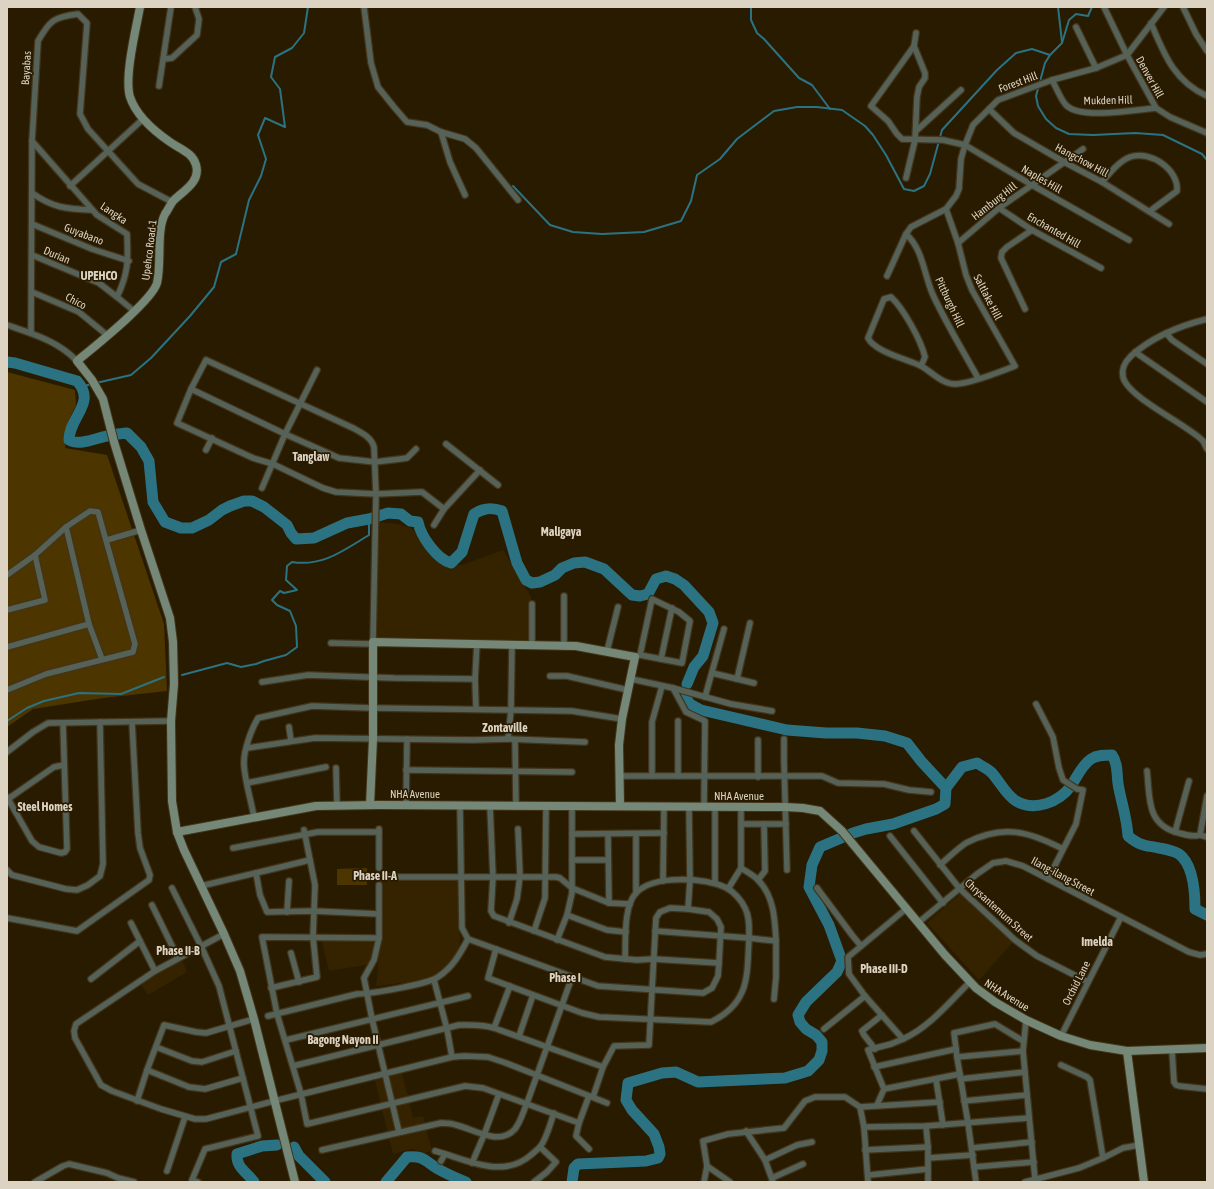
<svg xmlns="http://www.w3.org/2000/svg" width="1214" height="1189" viewBox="0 0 1214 1189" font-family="'Asap Condensed',sans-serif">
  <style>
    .built { fill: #352300 }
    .green { fill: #4d3500 }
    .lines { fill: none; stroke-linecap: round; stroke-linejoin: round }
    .stream { stroke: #2b7383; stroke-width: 2 }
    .river { stroke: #2b7383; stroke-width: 11 }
    .street-casing { stroke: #42351b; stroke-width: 8 }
    .secondary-casing { stroke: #42351b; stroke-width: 10 }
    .street { stroke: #566257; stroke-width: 5.5 }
    .secondary { stroke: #758878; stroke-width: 8 }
    .labels { text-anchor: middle; stroke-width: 3.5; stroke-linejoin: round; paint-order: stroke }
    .street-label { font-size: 11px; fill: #dcd3c3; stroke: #291b00 }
    .neighbourhood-label { font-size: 12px; font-weight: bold; fill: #dcd3c3; stroke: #291b00 }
  </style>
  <rect width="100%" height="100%" fill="#291b00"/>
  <g class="built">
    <polygon points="379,522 397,524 411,528 444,564 462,565 503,550 531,597 531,641 375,639"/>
    <polygon points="380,879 459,879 458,912 460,936 459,955 435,979 376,986 380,946"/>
    <polygon points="961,893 1013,942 979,980 927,923"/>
    <polygon points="321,938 378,939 371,964 329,971"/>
    <polygon points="182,960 187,972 148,995 140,983 157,971"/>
    <polygon points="402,1073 413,1118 423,1116 432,1151 424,1153 412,1149 393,1154 375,1080"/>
  </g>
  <g class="green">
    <polygon points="7,372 75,390 76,405 68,422 65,448 107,455 164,624 167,691 103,698 33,709 7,727"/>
    <polygon points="367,868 367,885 337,885 337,869"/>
  </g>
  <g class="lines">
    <g class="stream">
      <polyline points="751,7 751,20 757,33 764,39 799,78 812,85 830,109"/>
      <polyline points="1058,7 1062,42"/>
      <polyline points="1092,7 1088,16 1076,14 1069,20 1062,43 1050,55 1045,63 1036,96 1038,106 1046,119 1056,128 1069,134 1093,135 1135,133 1163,135 1202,154 1207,160"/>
      <polyline points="513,186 550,225 573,232 602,234 644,232 681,221 691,201 697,175 720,159 737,139 774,111 797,107 817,107 842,110 865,126 873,135 886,155 904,189 914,191 924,186 930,174 942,130 997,70 1016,53 1032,49 1050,55"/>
      <polyline points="96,383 131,375 151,358 190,316 214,287 221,262 236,254 249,200 261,176 266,159 258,135 265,118 285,127 280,89 271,77 275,57 292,48 304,33 308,7"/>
      <polyline points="82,387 91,384"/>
      <path d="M182,675L227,663L241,667L256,664L264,661L286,655L297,647L296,626L290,611L277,605L272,600L280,591L284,593L297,590L286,580L287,566L292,562C323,567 344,550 369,535V519"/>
      <polyline points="7,721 27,708 44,701 79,693 121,694 164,677"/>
    </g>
    <g class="river">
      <path d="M7,362L15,363L77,381C97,403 69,417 69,440C80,446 96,438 107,436C114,434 120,434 127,433L141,447L149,461L153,502L165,522L181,528H192L209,520L222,510L230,506L244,501H252L264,507L287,525L291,533L296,539L314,538L347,523L369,519L388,513L401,514L410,521L418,522C421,537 437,559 451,563L462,552L474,514C483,508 491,507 502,511L517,563L526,580L532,583L540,582L555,575L562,568L574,563L585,562L604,569L632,595L640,596L648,594L656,579L666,576L675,579L684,585L709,612L713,623L703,656L694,667L687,684"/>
      <polyline points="685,697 690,704 701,710 787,730 826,733 857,733 885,736 907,743 921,761 946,788"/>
      <polyline points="294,1147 299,1156 325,1182"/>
      <path d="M254,1182C247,1172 236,1168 237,1154L262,1146L277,1145"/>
      <path d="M386,1182L407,1157C423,1155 425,1161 438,1169C447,1174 456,1178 466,1182"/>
      <path d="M572,1182L574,1168L578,1164L646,1161L658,1158L660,1154L659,1147L654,1134L632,1110L626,1100L628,1083L662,1073L676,1072L698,1082L785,1078L808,1071L819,1060L822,1051V1042L816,1035L806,1029L800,1022L798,1015L806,1002L837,972L842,961L829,925L809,887L812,865L820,847L853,833L866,829L893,824L936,809L945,804L946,788L962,767L977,763C982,766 988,769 992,773C1000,782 1006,795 1016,801C1035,812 1059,802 1071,786C1077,777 1082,765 1091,759C1097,755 1105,755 1112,755C1119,765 1116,777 1119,789C1122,804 1127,819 1128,836C1140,846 1144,845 1159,848C1165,849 1174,851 1179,854C1194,865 1195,893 1195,909L1207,915"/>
    </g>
    <defs>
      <g id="street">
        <polyline points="364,7 371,63 378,87 394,107 407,122 427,125 441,132 465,139 476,148 518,200"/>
        <polyline points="1104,7 1127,55 1156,108 1170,117 1207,133"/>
        <polyline points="1183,7 1196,34 1207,51"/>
        <path d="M1151,23C1164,54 1174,81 1207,96"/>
        <polyline points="1076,27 1096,68"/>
        <polyline points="914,46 871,106 888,121 897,134 902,139 943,140 965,145 1032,185 1129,240"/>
        <polyline points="164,59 172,58 197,35 199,19 195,7"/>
        <path d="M1052,80C1056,87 1061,100 1066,105C1080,120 1136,110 1156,108"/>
        <polyline points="159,86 171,7"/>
        <polyline points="989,109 1014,133 1064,162 1102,182 1169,224"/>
        <polyline points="916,131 961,90"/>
        <polyline points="441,132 450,162 465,195"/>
        <path d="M32,141L97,215L127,234C128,260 129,272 117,297"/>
        <polyline points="906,178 915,140 917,97 919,87 925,78 925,73 914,46 916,33"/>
        <path d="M1102,182C1110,173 1119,161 1130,157C1151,150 1179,170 1177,191L1150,211"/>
        <polyline points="70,186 143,119"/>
        <path d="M32,193C53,208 67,209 92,210"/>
        <polyline points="999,208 1032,230 1101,268"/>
        <polyline points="32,224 92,249 129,261"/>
        <path d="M906,234C923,249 924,275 933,295C946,323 963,351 978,378"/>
        <polyline points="958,243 999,208 1083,149"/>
        <polyline points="32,255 99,283 117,297 134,311"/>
        <polyline points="887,276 906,234 911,227 946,209 956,196 959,189 961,159 965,145 973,125 998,100 1052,80 1096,68 1127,55 1164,7"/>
        <polyline points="32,292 79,312 107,335"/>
        <polyline points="1025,309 1001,258 1002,252 1007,247 1032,230"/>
        <path d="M1207,319C1179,326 1153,336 1131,356C1125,362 1121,368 1123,377C1127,397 1188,425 1203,441C1204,443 1206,447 1207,449"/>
        <path d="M7,325C33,334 58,341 77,361"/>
        <path d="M31,333L32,141L38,41C50,20 54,17 78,14L87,23L80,114L88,129L138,184L172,202"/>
        <polyline points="1166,333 1172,340 1207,364"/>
        <polyline points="1135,352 1207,402"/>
        <path d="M921,366L925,357C921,340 903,308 891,297L884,299L868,338C875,352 907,359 921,366C932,372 943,385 956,384C973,383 999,372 1015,366L972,290L966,275L958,243L946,209"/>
        <polyline points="191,389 285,434 339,458 375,462 400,459 407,458 416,449"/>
        <polyline points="446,444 498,485"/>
        <polyline points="206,450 212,438"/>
        <polyline points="262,488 285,434 317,370"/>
        <polyline points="434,525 444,509 480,470"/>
        <polyline points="66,527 89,624 102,659"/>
        <polyline points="107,540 141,530"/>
        <polyline points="7,575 35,555 66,527 90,511 98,512 135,644 133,652 46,674 7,690"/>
        <polyline points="532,604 532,645"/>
        <polyline points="7,610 45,600 35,555"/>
        <path d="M373,642L376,494L374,447C371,437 362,433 353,428L206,360L191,389L177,423L253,458L273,464L323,488L336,492L376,494L422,492L444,509"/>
        <polyline points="331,643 373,644"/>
        <polyline points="564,645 564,596"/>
        <polyline points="7,647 89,624"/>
        <polyline points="607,651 618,607"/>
        <polyline points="635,657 640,655 682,663 690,621 679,612 652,599 640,655"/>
        <polyline points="661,659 672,608"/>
        <polyline points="712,673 754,683"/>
        <polyline points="550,676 567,676 628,690"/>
        <polyline points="631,679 673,688 731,704 772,711"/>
        <polyline points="737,679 750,623"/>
        <polyline points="262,682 308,675 394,678 475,679"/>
        <polyline points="673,688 686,712 705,721 704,807"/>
        <polyline points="705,697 724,629"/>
        <polyline points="1036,704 1053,737 1059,768 1063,780 1077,789 1083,790 1076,824 1048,879"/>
        <polyline points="476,709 475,679 477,643"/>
        <polyline points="678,721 678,776"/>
        <polyline points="289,727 291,741"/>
        <polyline points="508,739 511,710 512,644"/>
        <polyline points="784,739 784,762 787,870"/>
        <polyline points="515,740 516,806"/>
        <polyline points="247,748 315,738 473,740 508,739 585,742"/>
        <polyline points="7,752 33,732 48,723 171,721"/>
        <polyline points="336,768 337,806"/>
        <polyline points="406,770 572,772"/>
        <path d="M1147,771C1150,798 1146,825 1179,833C1186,835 1193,837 1200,835L1207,796"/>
        <polyline points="620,776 822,776 838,783 884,784 909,790 931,792"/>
        <polyline points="652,776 652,722 662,686"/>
        <polyline points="758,777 758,740"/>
        <polyline points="247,783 326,767"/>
        <polyline points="7,797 32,841 39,847 61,853 65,852 67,849 63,723"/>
        <polyline points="8,799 54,767 64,765"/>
        <polyline points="406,805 407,739"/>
        <polyline points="460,806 462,928 468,939 598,986 703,993 712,988 718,976 719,963 721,927 717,919 709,912 688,909 670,908 660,912 656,918 649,1045 614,1046 603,1067 593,1097"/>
        <polyline points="490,806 493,877 491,911 494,916 605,957 637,960 653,959 719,963"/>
        <path d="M254,817C251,800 245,782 244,765C243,752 251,730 258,718L312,706L372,708L572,711L622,719"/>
        <polyline points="742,824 786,824"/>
        <polyline points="379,829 379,868"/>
        <polyline points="914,831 960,889 1015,940 1037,956 1088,982"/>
        <polyline points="1175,832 1189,781"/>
        <polyline points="572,834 664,833"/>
        <polyline points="608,834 609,903"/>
        <polyline points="636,834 636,893"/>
        <polyline points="1200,835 1207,837"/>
        <polyline points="890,836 943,903"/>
        <polyline points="233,848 318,832 379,832"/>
        <polyline points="310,860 256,873 260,895 267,912 313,911 379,914"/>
        <polyline points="572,860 608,860"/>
        <path d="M940,865C948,858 957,849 966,843C1003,824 1028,831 1063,849"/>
        <polyline points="7,870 12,875 66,889 77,890 88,885 100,876 103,864 100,722"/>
        <polyline points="379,877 556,877 560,878 572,888 609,903 630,904"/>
        <polyline points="758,880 765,871 764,824"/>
        <polyline points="663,881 664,807"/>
        <polyline points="715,883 715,807"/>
        <polyline points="379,885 379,938 374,960 364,978 372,1019 399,1132"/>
        <polyline points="201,886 256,873"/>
        <polyline points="172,888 201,946 219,986 258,1136 205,1149 192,1180 198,1182"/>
        <polyline points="817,888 852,935 861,946"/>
        <polyline points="728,889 741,868 741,807"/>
        <polyline points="152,905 178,958"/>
        <path d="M907,908L848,957L849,974L865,996L903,1039C930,1027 949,1002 970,982"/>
        <polyline points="688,909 690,880 689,807"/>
        <polyline points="287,912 289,881"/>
        <polyline points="567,915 607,930 626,932"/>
        <polyline points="7,918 77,931 149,880 150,875 140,848 138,833 132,722"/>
        <polyline points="919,922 977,874 993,863 1006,861 1023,866 1189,952 1200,955 1207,954"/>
        <polyline points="131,923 155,971"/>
        <polyline points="509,923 517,899 520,876 518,829"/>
        <polyline points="534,931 545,898 546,807"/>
        <polyline points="224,934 155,971 76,1024 74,1031 75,1038 101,1085 112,1091 161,1109 195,1119 206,1119 274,1101 452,1057 464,1056 488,1057 506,1063 607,1103"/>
        <polyline points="379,938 262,937 277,1014 301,1094 307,1124 465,1086 483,1088 579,1123"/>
        <polyline points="557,940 567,915 572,893 572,807"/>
        <path d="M496,949L488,978L582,1013L599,1017L711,1022C750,1003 747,976 749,938L776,941C775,920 774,897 759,881C755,876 747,872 741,868"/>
        <polyline points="291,953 299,982"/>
        <path d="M625,959C626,941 623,907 636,893C654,874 705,878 727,888C734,892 742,901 745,908C750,917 749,928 749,938L655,931"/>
        <polyline points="91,979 140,941"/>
        <polyline points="434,980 447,1029 452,1057"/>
        <polyline points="271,988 317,977 313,937 315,885 304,830"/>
        <polyline points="774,999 776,977 776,941"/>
        <path d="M268,1016L357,994C371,994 429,984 438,977C453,967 460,954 468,939"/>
        <polyline points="1026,1020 1023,1051 1035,1179"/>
        <polyline points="494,1028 510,986"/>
        <polyline points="824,1029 865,996"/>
        <polyline points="519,1036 533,995"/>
        <polyline points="1061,1036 1121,917"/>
        <polyline points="286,1040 468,996"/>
        <polyline points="156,1047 192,1061 202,1062 236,1051"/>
        <polyline points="875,1049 864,1035 862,1031 882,1015"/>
        <polyline points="1172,1050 1174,1082 1176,1085 1179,1086 1207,1089"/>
        <polyline points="957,1057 1023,1051"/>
        <polyline points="1061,1065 1087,1077 1090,1080 1103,1158"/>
        <path d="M293,1066L459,1025C471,1025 482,1024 494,1028L603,1067"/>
        <polyline points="874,1067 956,1049"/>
        <polyline points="147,1070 189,1087 205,1089 243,1078"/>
        <polyline points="936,1079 943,1125"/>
        <polyline points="960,1079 1025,1072"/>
        <polyline points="884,1089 960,1074"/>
        <polyline points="137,1101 147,1070 164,1025 196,1032 206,1033 254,1019"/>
        <polyline points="964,1101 1027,1095"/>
        <polyline points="877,1105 884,1089 868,1050 891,1044 903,1039"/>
        <polyline points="860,1107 940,1102"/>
        <polyline points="926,1126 928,1147 928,1182"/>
        <polyline points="864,1127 926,1126 1029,1118"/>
        <polyline points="746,1131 765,1160 773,1182"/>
        <polyline points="972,1148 1032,1142"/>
        <polyline points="589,1149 576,1136 579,1123 589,1096"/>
        <path d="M322,1150L441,1123C446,1123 451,1123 456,1125C474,1129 499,1147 515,1129C521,1121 523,1112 527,1103L572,977"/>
        <polyline points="865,1150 928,1147"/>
        <path d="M435,1151C466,1159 502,1180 531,1155C533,1153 537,1150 540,1147C547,1138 550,1124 554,1113"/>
        <polyline points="928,1158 973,1155"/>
        <polyline points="765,1160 797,1145 812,1142"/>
        <polyline points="441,1161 445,1154"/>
        <polyline points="472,1163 484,1135 499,1094"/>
        <polyline points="974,1167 1034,1162"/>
        <polyline points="167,1171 185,1117"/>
        <polyline points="869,1175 928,1169"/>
        <polyline points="772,1178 803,1164"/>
        <polyline points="35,1182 63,1166 69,1164 107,1173 118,1178 134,1182"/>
        <polyline points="534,1182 547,1172 556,1162 540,1147"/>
        <polyline points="704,1182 707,1166"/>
        <polyline points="730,1182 707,1166 703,1141 728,1134 784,1128 805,1101 815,1097 845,1097 860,1107 864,1127 868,1182"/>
        <polyline points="976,1182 968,1123 957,1057 954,1033 995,1024 1023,1041"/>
        <polyline points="1025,1182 1079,1168 1103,1158 1123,1148 1139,1145"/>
      </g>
      <g id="secondary">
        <path d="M140,7C136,29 124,77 130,97C136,115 154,131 170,142C180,149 193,153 196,165C201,182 183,191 173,201C170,205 168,210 165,214C156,231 162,262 157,283C152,301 94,347 77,361L92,380L103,399L114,442L141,530L170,618L173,642L174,684L171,721L172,801L177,832L184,850L224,934L240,971L254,1019L295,1182"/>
        <polyline points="370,805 373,739 373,642 576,646 635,657 622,719 619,745 620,806"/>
        <polyline points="177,832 316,806 378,805 785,807 803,808 820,811 842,831 945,955 976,988 995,1002 1026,1020 1061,1036 1090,1045 1127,1051 1207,1048"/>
        <polyline points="1127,1051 1144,1182"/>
      </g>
    </defs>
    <use href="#street" class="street-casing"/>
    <use href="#secondary" class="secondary-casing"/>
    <use href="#street" class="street"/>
    <use href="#secondary" class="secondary"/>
  </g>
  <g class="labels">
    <g class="street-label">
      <text transform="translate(26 68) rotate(-87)" y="4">Bayabas</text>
      <text transform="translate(1150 77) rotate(61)" y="4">Denver Hill</text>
      <text transform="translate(1018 82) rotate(-20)" y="4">Forest Hill</text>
      <text transform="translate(1108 100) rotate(-1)" y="4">Mukden Hill</text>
      <text transform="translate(1082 160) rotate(28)" y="4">Hangchow Hill</text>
      <text transform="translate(1042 179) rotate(30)" y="4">Naples Hill</text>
      <text transform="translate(994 201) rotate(-38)" y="4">Hamburg Hill</text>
      <text transform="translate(114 213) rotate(34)" y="4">Langka</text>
      <text transform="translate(1054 230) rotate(30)" y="4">Enchanted Hill</text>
      <text transform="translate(84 234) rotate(21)" y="4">Guyabano</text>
      <text transform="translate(149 250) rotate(-83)" y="4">Upehco Road-1</text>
      <text transform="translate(57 255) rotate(23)" y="4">Durian</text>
      <text transform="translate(988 297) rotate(63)" y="4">Saltlake Hill</text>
      <text transform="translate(76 301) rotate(28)" y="4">Chico</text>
      <text transform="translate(950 302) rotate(65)" y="4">Pittburgh Hill</text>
      <text x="415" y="798">NHA Avenue</text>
      <text x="739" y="800">NHA Avenue</text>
      <text transform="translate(1063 876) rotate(28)" y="4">Ilang-ilang Street</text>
      <text transform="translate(999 910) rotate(42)" y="4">Chrysantemum Street</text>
      <text transform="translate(1076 983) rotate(-63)" y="4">Orchid Lane</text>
      <text transform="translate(1007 995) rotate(32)" y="4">NHA Avenue</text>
    </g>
    <g class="neighbourhood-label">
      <text x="99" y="280">UPEHCO</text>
      <text x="311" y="461">Tanglaw</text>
      <text x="561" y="536">Maligaya</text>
      <text x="505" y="732">Zontaville</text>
      <text x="45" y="811">Steel Homes</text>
      <text x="375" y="880">Phase II-A</text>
      <text x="1097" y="946">Imelda</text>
      <text x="178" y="955">Phase II-B</text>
      <text x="884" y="973">Phase III-D</text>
      <text x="565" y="982">Phase I</text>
      <text x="343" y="1044">Bagong Nayon II</text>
    </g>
  </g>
  <rect width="1214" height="1189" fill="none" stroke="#dcd3c3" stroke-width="16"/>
</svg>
